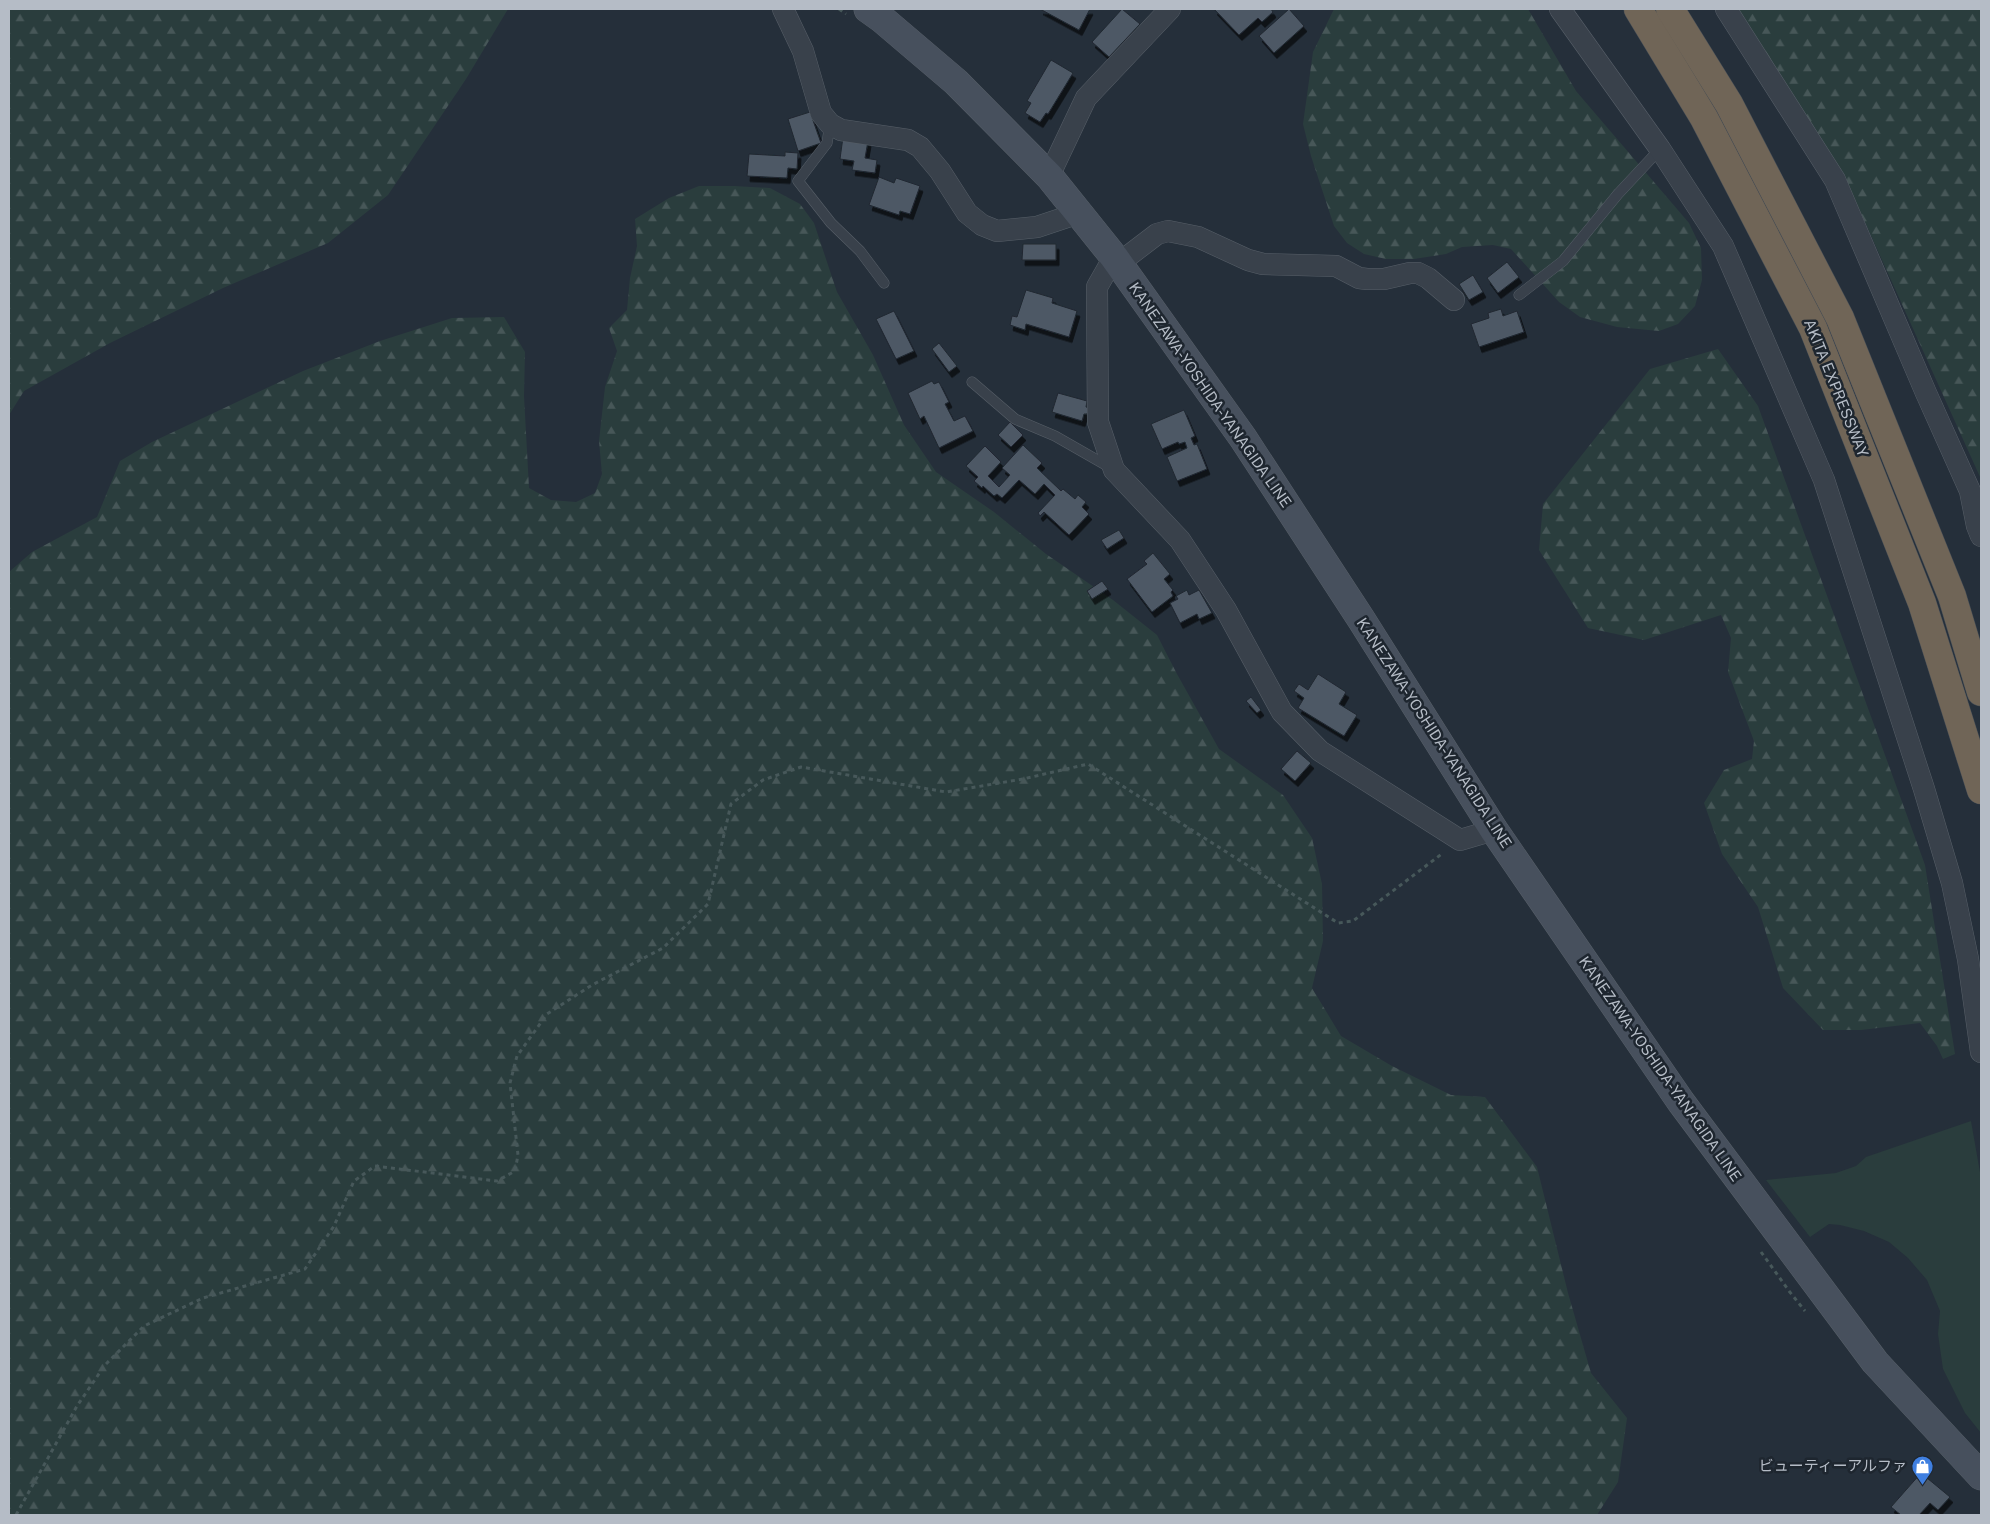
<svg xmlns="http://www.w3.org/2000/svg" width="1990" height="1524" viewBox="0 0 1990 1524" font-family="'Public Sans','Noto Sans JP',sans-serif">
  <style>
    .green { fill: #2a3d3d }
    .forest { fill: url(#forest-firs) }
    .building { fill: #4e5965; stroke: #202831; filter: url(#shadow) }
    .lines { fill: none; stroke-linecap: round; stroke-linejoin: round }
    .service-casing { stroke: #575f68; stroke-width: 11 }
    .minor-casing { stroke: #575f68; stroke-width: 22 }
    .secondary-casing { stroke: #575f68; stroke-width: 29 }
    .motorway-casing { stroke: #444c55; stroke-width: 29 }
    .path { stroke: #47585a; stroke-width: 3; stroke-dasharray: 4 4; stroke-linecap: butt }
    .service { stroke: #39414b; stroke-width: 10 }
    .minor { stroke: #39414b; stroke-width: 21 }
    .secondary { stroke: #47505d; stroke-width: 28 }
    .motorway { stroke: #706557; stroke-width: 28 }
    .labels { text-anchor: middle; stroke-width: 5; stroke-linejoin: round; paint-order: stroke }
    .street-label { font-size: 15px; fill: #b5bcc6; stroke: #1e262f }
    .poi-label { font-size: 15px; fill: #b5bcc6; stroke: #1e262f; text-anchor: end }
  </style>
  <defs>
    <pattern id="forest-firs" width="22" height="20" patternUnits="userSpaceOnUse" patternTransform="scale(1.25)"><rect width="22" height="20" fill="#2a3d3d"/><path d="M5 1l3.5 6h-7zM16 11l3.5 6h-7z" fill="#475758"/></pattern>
    <filter id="shadow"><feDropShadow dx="3" dy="5.5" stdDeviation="0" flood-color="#0009"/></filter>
  </defs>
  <rect width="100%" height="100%" fill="#252f3a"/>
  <polygon class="green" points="1971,1121 1981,1178 1981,1433 1965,1413 1943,1369 1938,1334 1940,1311 1927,1280 1908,1258 1889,1242 1864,1231 1840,1225 1829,1224 1810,1237 1766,1180 1836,1173 1856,1166 1866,1157"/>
  <g class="forest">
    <polygon points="9,9 508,9 466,79 388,195 328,243 223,288 110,343 24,391 9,415"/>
    <polygon points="1334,9 1528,9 1576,91 1689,223 1701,248 1702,280 1695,306 1678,324 1659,331 1617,327 1580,317 1559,302 1511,249 1493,245 1462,247 1446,254 1414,259 1386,259 1364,254 1347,243 1334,226 1311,156 1303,124 1313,52"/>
    <polygon points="1736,9 1981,9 1981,479 1849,187"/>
    <polygon points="699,186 734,186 770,188 800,204 814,223 837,292 873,355 904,425 936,472 994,512 1046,554 1113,600 1157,635 1177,674 1219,749 1283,795 1312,838 1322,884 1323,941 1312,988 1341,1036 1392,1066 1451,1095 1485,1097 1537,1167 1568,1293 1591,1373 1627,1418 1618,1482 1597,1515 9,1515 9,572 32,552 97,517 120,461 152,442 303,371 380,341 452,318 504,317 525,352 524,396 529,488 551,500 576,502 595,493 602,474 599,441 605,387 617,351 609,328 627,310 630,278 637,246 635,219 669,198"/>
    <polygon points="1718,349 1758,406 1925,865 1955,1054 1943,1059 1937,1046 1920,1023 1861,1030 1823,1030 1783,988 1758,907 1722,854 1704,803 1724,770 1752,759 1754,741 1728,672 1731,638 1721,615 1644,640 1588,628 1539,550 1543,504 1650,369"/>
  </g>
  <g class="building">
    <polygon points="1040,9 1090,9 1079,30"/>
    <polygon points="1122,9 1140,24 1109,57 1092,42"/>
    <polygon points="1214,9 1271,9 1273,12 1262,22 1258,18 1239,35"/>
    <polygon points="1289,9 1304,26 1274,53 1259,36"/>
    <polygon points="1051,60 1073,73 1048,114 1046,113 1040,122 1025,113 1031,103 1027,101"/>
    <polygon points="810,112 821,143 798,151 788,119"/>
    <polygon points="843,137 868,141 865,158 877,160 875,173 852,170 854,161 840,159"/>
    <polygon points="785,152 798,153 797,169 788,168 787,178 747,176 749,154 785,156"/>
    <polygon points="879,177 894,183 896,178 920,186 910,214 900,211 899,215 869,205"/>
    <polygon points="1023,244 1056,244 1056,260 1022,260"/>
    <polygon points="1507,262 1519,277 1498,293 1487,278"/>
    <polygon points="1473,275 1483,292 1469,300 1459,284"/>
    <polygon points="1026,290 1053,298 1052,303 1077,311 1069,337 1026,324 1025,330 1010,325 1012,316 1017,317"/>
    <polygon points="1501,309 1503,316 1517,311 1524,332 1479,347 1471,324 1489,318 1488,313"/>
    <polygon points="894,311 914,351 896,359 876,319"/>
    <polygon points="939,343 957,366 949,372 932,349"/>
    <polygon points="932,381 934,384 939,382 949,402 945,404 954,421 965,416 973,431 939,448 924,416 920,419 908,393"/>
    <polygon points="1058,393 1087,401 1086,407 1089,408 1087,414 1084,414 1082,421 1052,412"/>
    <polygon points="1184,410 1195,436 1191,438 1194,445 1197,444 1207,469 1177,481 1167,457 1187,448 1185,442 1179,444 1178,442 1162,449 1151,424"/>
    <polygon points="1010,422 1023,435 1011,447 998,435"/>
    <polygon points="1023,445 1042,463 1037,468 1061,491 1063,489 1075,499 1078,495 1086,502 1082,507 1089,514 1069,535 1044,512 1040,516 1038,513 1055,495 1044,484 1035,494 1019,480 1002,498 997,494 994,496 983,486 982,488 974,481 978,477 966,466 985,446 1001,462 988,476 999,487 1010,475 1002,468"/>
    <polygon points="1119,530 1124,538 1107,549 1101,540"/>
    <polygon points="1153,553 1170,574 1164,579 1173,590 1171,592 1173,596 1152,612 1127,579 1147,564 1144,561"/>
    <polygon points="1102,581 1108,589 1092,599 1087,591"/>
    <polygon points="1187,590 1189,595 1199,590 1212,613 1199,619 1197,614 1180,623 1170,603 1178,599 1176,596"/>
    <polygon points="1318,674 1346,692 1339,704 1357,715 1344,736 1298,708 1304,698 1294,691 1299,684 1308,690"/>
    <polygon points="1251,697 1261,710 1257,713 1246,701"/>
    <polygon points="1297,751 1311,763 1295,781 1281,769"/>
    <polygon points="1921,1473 1950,1497 1938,1510 1930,1503 1919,1515 1901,1515 1891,1507"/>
  </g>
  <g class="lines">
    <defs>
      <g id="service">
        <polyline points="830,124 827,143 798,181 831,223 860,251 884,283"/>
        <polyline points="1519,295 1563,261 1618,194 1660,149"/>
        <polyline points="972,382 1015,419 1055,436 1111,468"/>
      </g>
      <g id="minor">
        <polyline points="783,9 803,51 821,113 830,124 841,130 908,140 920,147 940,171 967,213 982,225 997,231 1037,227 1079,213"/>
        <polyline points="1560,9 1660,149 1723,246 1824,480 1924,789 1952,883 1968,959 1981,1052"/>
        <polyline points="1726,9 1835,180 1926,393 1970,491 1977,526 1981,536"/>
        <polyline points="1049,176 1086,98 1170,9"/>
        <polyline points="1114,257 1097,287 1098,422 1114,470 1180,540 1226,610 1282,712 1320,751 1460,840 1494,830"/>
        <polyline points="1119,263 1157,234 1168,231 1198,237 1248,260 1263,264 1336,266 1359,278 1367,279 1384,279 1410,273 1418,273 1428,278 1454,300"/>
      </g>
      <polyline id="secondary" points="868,9 882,19 956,82 1049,176 1114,257 1243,438 1361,619 1494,830 1681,1102 1875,1362 1981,1476"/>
      <g id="motorway">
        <polyline points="1638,9 1704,118 1813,328 1922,603 1981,790"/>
        <polyline points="1670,9 1729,104 1840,318 1952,596 1981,692"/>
      </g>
    </defs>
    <use href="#service" class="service-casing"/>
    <use href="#minor" class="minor-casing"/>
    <use href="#secondary" class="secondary-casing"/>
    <use href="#motorway" class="motorway-casing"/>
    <g class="path">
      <polyline points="839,9 846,14"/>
      <polyline points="1761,1252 1789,1291 1805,1311"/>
      <polyline points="16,1515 77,1406 105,1365 144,1326 203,1298 305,1269 334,1226 354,1181 375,1166 497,1181 515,1171 518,1155 510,1083 517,1056 547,1014 592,985 663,948 708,904 731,804 763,780 801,767 946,792 1023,779 1088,764 1338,923 1353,921 1443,853"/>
    </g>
    <use href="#service" class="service"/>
    <use href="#minor" class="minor"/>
    <use href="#secondary" class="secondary"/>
    <use href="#motorway" class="motorway"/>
  </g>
  <defs>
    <symbol id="shop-pin" viewBox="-11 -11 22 30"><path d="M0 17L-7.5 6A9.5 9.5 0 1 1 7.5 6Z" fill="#3f7fe0" stroke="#1e262f"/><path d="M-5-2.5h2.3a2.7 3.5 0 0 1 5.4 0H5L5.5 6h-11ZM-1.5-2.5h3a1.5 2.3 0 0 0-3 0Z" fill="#fff"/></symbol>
  </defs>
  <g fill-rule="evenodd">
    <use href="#shop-pin" x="1910" y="1454" width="25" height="34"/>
  </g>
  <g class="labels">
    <g class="street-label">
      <text transform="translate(1836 388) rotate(68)" y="5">AKITA EXPRESSWAY</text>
      <text transform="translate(1210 395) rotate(55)" y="5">KANEZAWA-YOSHIDA-YANAGIDA LINE</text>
      <text transform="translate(1434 733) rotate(57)" y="5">KANEZAWA-YOSHIDA-YANAGIDA LINE</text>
      <text transform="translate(1660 1069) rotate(55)" y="5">KANEZAWA-YOSHIDA-YANAGIDA LINE</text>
    </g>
    <g class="poi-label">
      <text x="1907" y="1471">ビューティーアルファ</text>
    </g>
  </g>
  <rect width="1990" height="1524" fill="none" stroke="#b5bcc6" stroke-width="20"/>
</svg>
